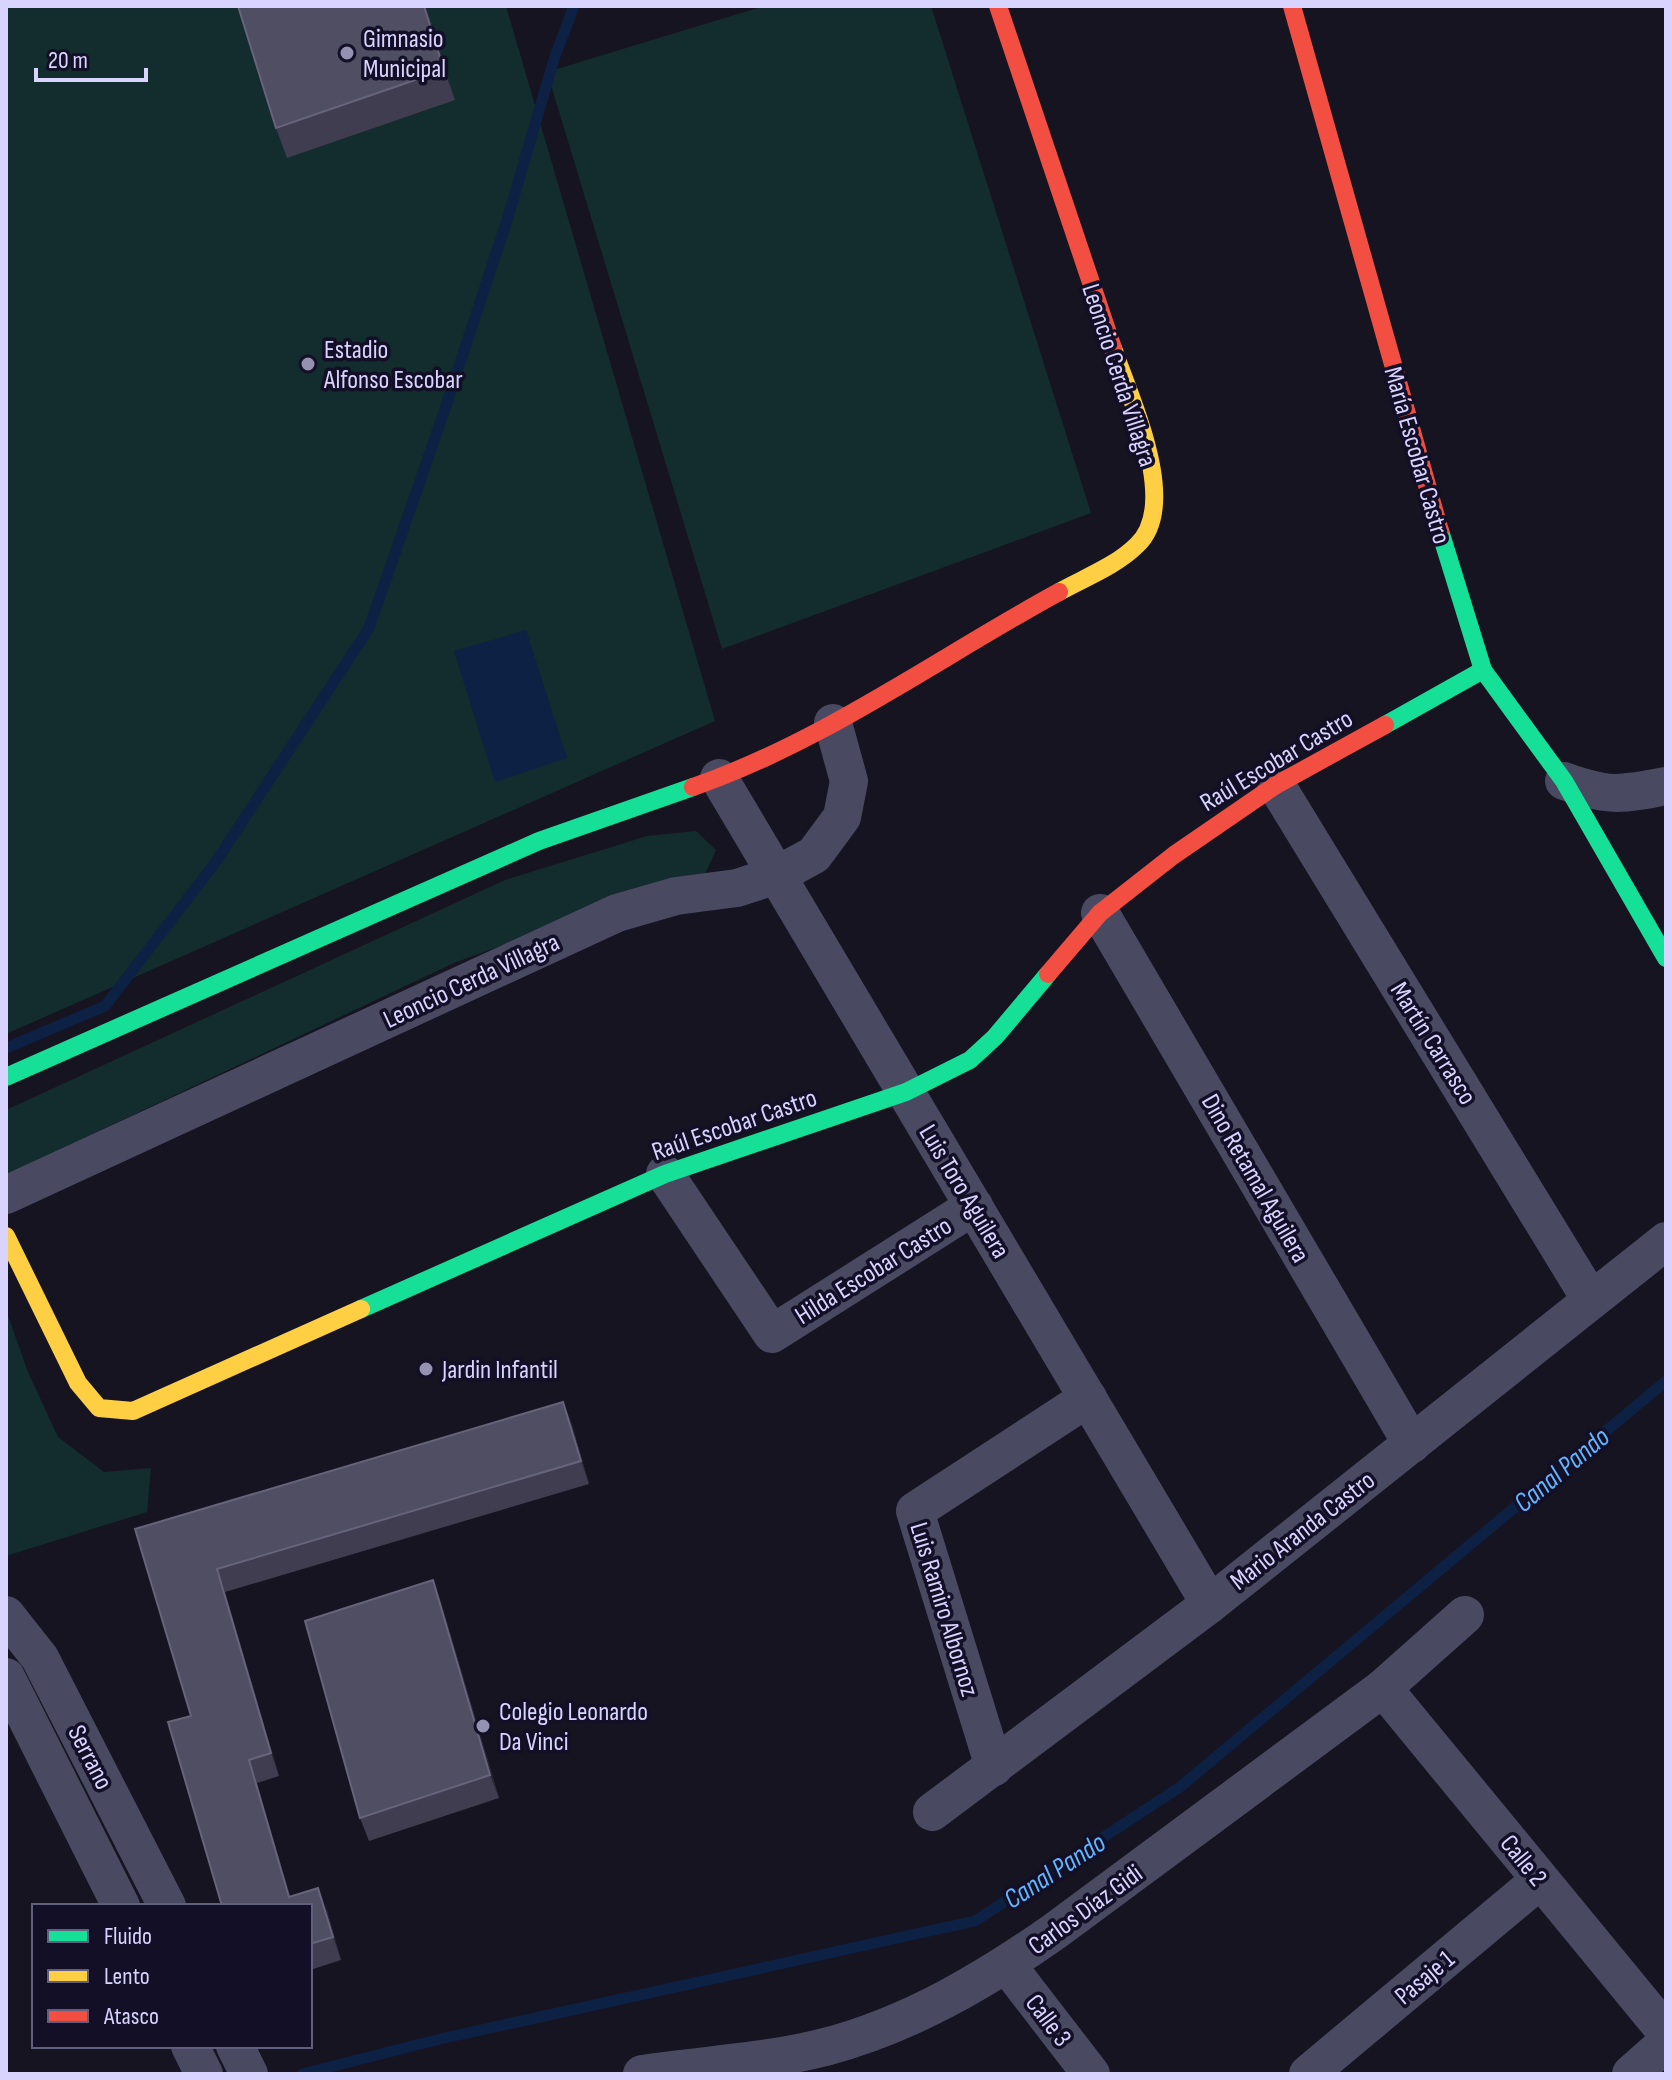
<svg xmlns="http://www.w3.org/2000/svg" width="1672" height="2080" viewBox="0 0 1672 2080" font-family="'Sofia Sans Condensed',sans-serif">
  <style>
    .green { fill: #132c2d }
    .water { fill: #0d2144 }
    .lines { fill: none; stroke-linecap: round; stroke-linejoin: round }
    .stream { stroke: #0d2144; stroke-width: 11 }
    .street { stroke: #4a4962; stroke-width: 38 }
    .fast { stroke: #16e098; stroke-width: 18 }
    .slow { stroke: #ffcf43; stroke-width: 18 }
    .jam { stroke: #f24e42; stroke-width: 18 }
    .wall { fill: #403d50 }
    .shaded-wall { fill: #282635 }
    .building { fill: #504e63; stroke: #66637b; stroke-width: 2 }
    .poi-dot { fill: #9591b1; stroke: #130f26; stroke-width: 3 }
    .labels { text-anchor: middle; stroke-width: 7; stroke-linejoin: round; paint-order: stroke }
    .poi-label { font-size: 26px; fill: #d9d4ff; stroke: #130f26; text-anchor: start }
    .street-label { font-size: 26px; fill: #d9d4ff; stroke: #130f26 }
    .water-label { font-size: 28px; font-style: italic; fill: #62b6ff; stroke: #130f26 }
  </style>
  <rect width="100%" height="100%" fill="#161421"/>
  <g class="green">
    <polygon points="6,6 506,6 715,721 6,1034"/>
    <polygon points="764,6 931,6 1091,513 722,649 547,72"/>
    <polygon points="696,831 716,850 702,881 592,912 454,963 6,1175 6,1110 505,880 647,836"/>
    <polygon points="6,1310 28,1372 58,1437 104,1472 151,1468 147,1512 6,1556"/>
  </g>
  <polygon class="water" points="526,630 567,758 495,782 454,651"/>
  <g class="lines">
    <g class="stream">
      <polyline points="6,1048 105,1006 215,863 369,628 445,409 508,217 555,56 574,6"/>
      <polyline points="302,2074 440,2039 975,1921 1180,1787 1666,1381"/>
    </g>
    <g class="street">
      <polyline points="719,778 1210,1604"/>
      <path d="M1564,781C1608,797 1621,795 1666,786"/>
      <polyline points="1276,785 1591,1300"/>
      <polyline points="1100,913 1412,1444"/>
      <polyline points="665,1174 772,1334 974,1206"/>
      <polyline points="6,1195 617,913 676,896 737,888 777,875 814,855 842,817 849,781 833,723"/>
      <polyline points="6,1615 40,1658 167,1906"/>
      <polyline points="6,1677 121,1906"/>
      <polyline points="1383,1688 1666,2032"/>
      <polyline points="994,1767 915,1511 1088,1398"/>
      <polyline points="932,1812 1210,1604 1666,1241"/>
      <polyline points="1007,1965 1091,2074"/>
      <polyline points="190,2046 204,2074"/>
      <polyline points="235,2046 249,2074"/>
      <path d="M642,2074C703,2065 766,2062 825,2047C909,2025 984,1981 1055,1931L1383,1688L1465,1615"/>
      <polyline points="1308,2074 1540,1880"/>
      <polyline points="1631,2074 1666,2043"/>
    </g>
    <g class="fast">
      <polyline points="1440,531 1483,670 1564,781 1666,958"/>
      <polyline points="1385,725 1483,670"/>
      <polyline points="6,1077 539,841 693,787"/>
      <polyline points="361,1309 665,1174 906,1092 970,1060 995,1037 1048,974"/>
    </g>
    <g class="slow">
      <path d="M1059,592C1084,578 1116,566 1137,545C1181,504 1129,396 1113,348"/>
      <polyline points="6,1236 78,1383 99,1408 133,1411 361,1309"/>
    </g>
    <g class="jam">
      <polyline points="998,6 1113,348"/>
      <polyline points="1292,6 1440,531"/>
      <path d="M693,787C823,742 938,658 1059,592"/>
      <polyline points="1048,974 1100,913 1174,855 1276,785 1385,725"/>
    </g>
  </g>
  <g class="wall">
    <polygon points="426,6 455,100 287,158 276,128"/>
    <polygon points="563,1402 572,1425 589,1484 225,1592 279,1776 257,1783 290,1897 327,1911 341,1960 310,1970 310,1906 222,1906 191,1716 135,1529"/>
    <polygon points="433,1580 441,1603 499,1798 369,1841 360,1818"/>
  </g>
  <g class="shaded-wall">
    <polygon points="424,6 426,6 455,100 444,70"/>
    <polygon points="563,1402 572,1425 589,1484 581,1461"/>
    <polygon points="217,1569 225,1592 279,1776 271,1753"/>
    <polygon points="433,1580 441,1603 499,1798 490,1775"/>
    <polygon points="249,1760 257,1783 293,1906 292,1906"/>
    <polygon points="318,1888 327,1911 341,1960 333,1937"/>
  </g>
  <g class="building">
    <polygon points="238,6 424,6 444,70 276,128"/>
    <polygon points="563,1402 581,1461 217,1569 271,1753 249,1760 289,1897 318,1888 333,1937 310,1944 310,1906 222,1906 168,1722 191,1716 135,1529"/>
    <polygon points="433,1580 490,1775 360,1818 305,1621"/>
  </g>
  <g class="poi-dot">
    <circle cx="347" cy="53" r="8"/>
    <circle cx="308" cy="364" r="8"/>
    <circle cx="426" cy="1369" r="8"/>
    <circle cx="483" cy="1726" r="8"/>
  </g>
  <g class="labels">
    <g class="poi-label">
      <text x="363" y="47">Gimnasio<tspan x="363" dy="30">Municipal</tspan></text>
      <text x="324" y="358">Estadio<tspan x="324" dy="30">Alfonso Escobar</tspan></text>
      <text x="442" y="1378">Jardin Infantil</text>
      <text x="499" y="1720">Colegio Leonardo<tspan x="499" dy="30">Da Vinci</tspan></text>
    </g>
    <g class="street-label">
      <text transform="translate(1120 375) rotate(72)" y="9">Leoncio Cerda Villagra</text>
      <text transform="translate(1418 455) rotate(74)" y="9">María Escobar Castro</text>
      <text transform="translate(1276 760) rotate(-31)" y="9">Raúl Escobar Castro</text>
      <text transform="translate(471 980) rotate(-25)" y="9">Leoncio Cerda Villagra</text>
      <text transform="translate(1434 1043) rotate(58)" y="9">Martín Carrasco</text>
      <text transform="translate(734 1124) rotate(-19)" y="9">Raúl Escobar Castro</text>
      <text transform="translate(1256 1178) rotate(60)" y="9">Dino Retamal Aguilera</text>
      <text transform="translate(965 1191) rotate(59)" y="9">Luis Toro Aguilera</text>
      <text transform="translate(873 1270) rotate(-32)" y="9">Hilda Escobar Castro</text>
      <text transform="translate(1302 1530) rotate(-38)" y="9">Mario Aranda Castro</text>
      <text transform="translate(945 1609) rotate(73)" y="9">Luis Ramiro Albornoz</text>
      <text transform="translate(91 1757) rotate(63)" y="9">Serrano</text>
      <text transform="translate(1524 1860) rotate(51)" y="9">Calle 2</text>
      <text transform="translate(1085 1909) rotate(-36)" y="9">Carlos Díaz Gidi</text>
      <text transform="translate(1424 1977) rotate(-40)" y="9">Pasaje 1</text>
      <text transform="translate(1049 2020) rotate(53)" y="9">Calle 3</text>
    </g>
    <g class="water-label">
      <text transform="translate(1561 1469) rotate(-40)" y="10">Canal Pando</text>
      <text transform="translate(1054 1870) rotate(-33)" y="10">Canal Pando</text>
    </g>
  </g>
  <rect width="1672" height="2080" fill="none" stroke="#d9d4ff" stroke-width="16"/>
  <rect x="32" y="1904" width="280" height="144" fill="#130f26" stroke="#625e7d" stroke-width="2"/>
  <rect x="48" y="1930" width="40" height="12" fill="#16e098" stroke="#625e7d" stroke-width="2"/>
  <text x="104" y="1944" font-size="24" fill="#d9d4ff">Fluido</text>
  <rect x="48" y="1970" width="40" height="12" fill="#ffcf43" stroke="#625e7d" stroke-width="2"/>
  <text x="104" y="1984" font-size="24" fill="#d9d4ff">Lento</text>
  <rect x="48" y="2010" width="40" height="12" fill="#f24e42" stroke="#625e7d" stroke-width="2"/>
  <text x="104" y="2024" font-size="24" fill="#d9d4ff">Atasco</text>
  <path d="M36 68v12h110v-12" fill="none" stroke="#d9d4ff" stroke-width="4"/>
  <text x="48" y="68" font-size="24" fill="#d9d4ff" stroke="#130f26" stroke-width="6" paint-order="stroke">20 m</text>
</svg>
